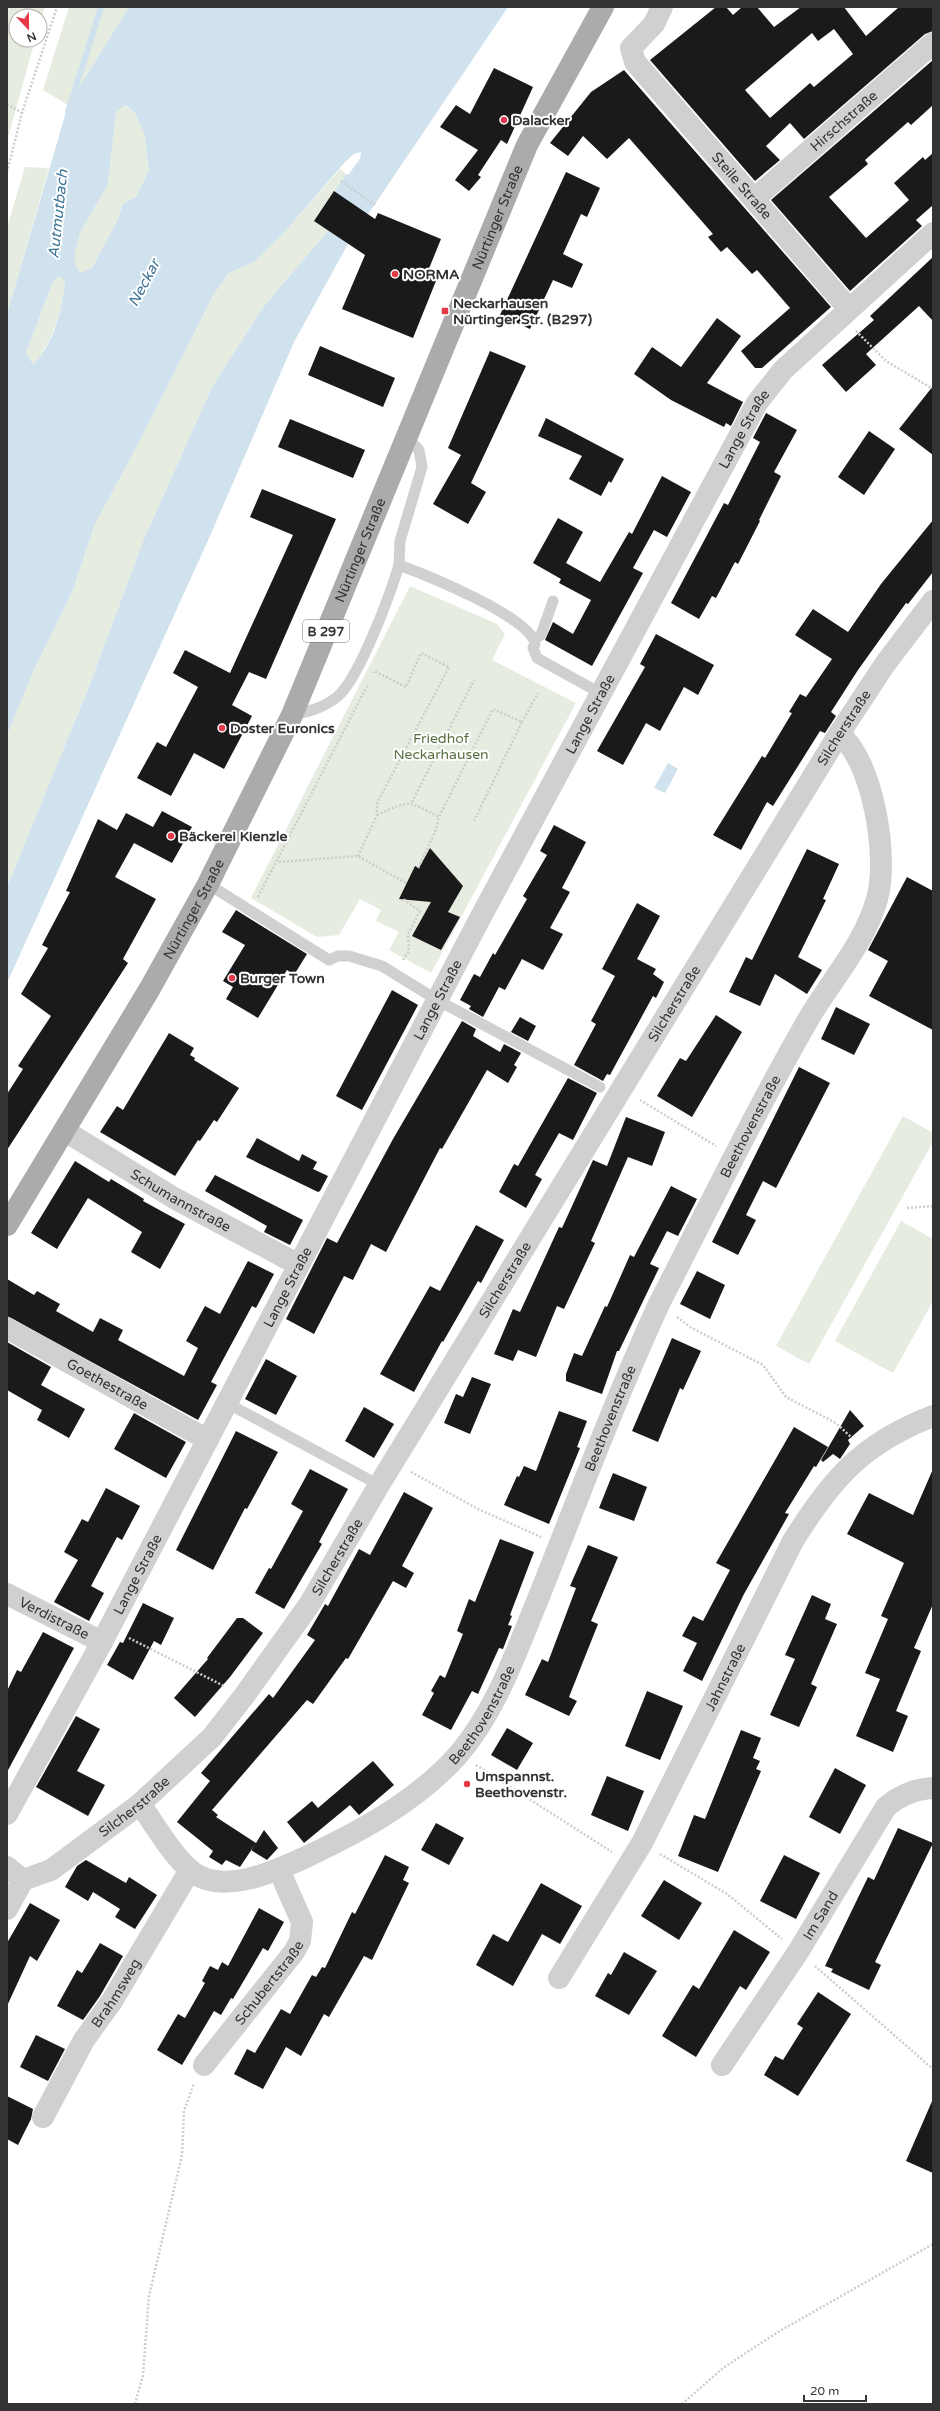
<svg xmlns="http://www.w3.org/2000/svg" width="940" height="2411" viewBox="0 0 940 2411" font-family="'Varela Round',sans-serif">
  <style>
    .green { fill: #e6ecdf }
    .water { fill: #cfe2ee; fill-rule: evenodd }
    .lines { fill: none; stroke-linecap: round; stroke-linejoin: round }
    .stream { stroke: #cfe2ee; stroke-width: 6 }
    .building { fill: #1a1a1a; fill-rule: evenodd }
    .path { stroke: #cdcdcd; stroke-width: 2.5; stroke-dasharray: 2 2; stroke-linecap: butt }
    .service { stroke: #d0d0d0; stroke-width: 11 }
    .minor { stroke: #d0d0d0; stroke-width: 22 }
    .primary { stroke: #ababab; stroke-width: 22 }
    .poi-dot { fill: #e63946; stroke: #fff; stroke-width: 1.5 }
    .labels { text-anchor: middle; stroke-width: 4; stroke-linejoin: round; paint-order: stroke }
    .shield { fill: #fff; stroke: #707070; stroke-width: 1 }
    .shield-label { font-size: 13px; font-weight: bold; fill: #333 }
    .poi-label { font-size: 14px; font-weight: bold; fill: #333; stroke: #fff; text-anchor: start }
    .street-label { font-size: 14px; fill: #333; stroke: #fff }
    .park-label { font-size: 14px; fill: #56703f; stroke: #fff }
    .water-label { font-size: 15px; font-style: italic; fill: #3f7597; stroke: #fff }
  </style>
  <rect width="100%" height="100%" fill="#fff"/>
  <g class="green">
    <polygon points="7,7 45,7 40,23 40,16 16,16 16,40 35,40 7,141"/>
    <polygon points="69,7 129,7 68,105 43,90"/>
    <polygon points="124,105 135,113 144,133 149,170 136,197 123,204 118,219 92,268 80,273 75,264 75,252 80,233 108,184 116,111"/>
    <polygon points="25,167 49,168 7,314 7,228"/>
    <polygon points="340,169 346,174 314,220 329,230 264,306 212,387 144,539 88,689 7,887 7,735 33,672 73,590 95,524 136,448 214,294 229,273 254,262 283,234"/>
    <path d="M59,276L65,281C62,312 53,340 33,366L26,352L53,282Z"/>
    <polygon points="410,586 497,624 505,634 492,660 576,703 431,973 389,950 399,932 376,921 381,910 360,899 339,935 317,937 251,898"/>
    <polygon points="903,1116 933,1133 933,1142 809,1364 776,1346"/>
    <polygon points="901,1221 933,1239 933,1301 893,1373 835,1341"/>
  </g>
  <g class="water">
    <path d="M129,7H508L348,244L294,342L210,536L7,983V887L88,689L144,539L212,387L264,306L328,231L314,221L346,174L348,175L360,159L361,152L354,154L345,162L283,234L254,262L229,273L214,294L136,448L95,524L73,590L33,672L7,735V314L68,105ZM125,105L135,113L144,133L149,170L136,197L123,204L118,219L92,268L80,273L75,264V252L80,233L108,184L116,112ZM59,276L65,281C62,311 54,343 33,365L26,352L53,282Z"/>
    <polygon points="668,763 678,769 665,793 654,788"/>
  </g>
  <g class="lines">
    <polyline class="stream" points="68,112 101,7"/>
  </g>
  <g class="building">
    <path d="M716,7H726L733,15L742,7H757L774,27L801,7H844L866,36L899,7H933V31L925,34L804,139L790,123L766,146L780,160L755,181L650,60ZM834,29L853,54L814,87L810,83L770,118L745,90L812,33L818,41Z"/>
    <polygon points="933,60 933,105 911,125 908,122 865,160 868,164 829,197 866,238 909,200 894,183 923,157 925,160 933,153 933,205 916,220 922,226 850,291 771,200"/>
    <polygon points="494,68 533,87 507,144 501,140 478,175 481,177 469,191 455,180 478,150 440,127 456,105 470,114"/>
    <polygon points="624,70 831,307 762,368 755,368 741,351 790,308 757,270 752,274 727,247 721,252 708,237 713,234 629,138 607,159 583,136 568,156 550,143 591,92"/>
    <polygon points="566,172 600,188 587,217 581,214 563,254 583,264 572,288 553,280 530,329 500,315"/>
    <polygon points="334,191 375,219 378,213 441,239 428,271 438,276 413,338 342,309 365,255 314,221"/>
    <polygon points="933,257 933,321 919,306 866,354 876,365 846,392 822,365 874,320 870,316"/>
    <polygon points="717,318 741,336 707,383 743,402 731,426 726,423 724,427 671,400 634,374 652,347 681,367"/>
    <polygon points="320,346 395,378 383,407 308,375"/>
    <polygon points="490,351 526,366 471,483 486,492 468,524 433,504 461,455 448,448"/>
    <polygon points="933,386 933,455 899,429"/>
    <polygon points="766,413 797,430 774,472 781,476 759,520 760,521 738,564 735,562 716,598 712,596 699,619 671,603 724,503 728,505 760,442 753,438"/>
    <polygon points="546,418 624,459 611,483 609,481 601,496 569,479 582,456 538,436"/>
    <polygon points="290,419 365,450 353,478 278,447"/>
    <polygon points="869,431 895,449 864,495 838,477"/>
    <polygon points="662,476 691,492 667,537 654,530 633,568 643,573 592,666 545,640 553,622 573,634 591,600 559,583 561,579 533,563 558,518 583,532 566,563 600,582 629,532 632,534"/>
    <polygon points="262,489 336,519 266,679 249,672 232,705 252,716 224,769 194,753 171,796 137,778 157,742 166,747 198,687 173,673 185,650 230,673 293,535 250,517"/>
    <polygon points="933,520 933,572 908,604 906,603 858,670 831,712 836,716 825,733 820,731 773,806 767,802 741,850 713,835 762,756 765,758 792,713 789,712 800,694 806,697 832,659 795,635 813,609 848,632 881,584"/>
    <polygon points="656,634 714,665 698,695 684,687 660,731 646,723 623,765 597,751 645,667 640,664"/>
    <polygon points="162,811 192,827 172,863 134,843 115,877 156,899 123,959 128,963 7,1150 7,1094 23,1069 18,1066 51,1016 21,994 48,948 42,945 70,892 66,891 98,819 117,830 126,813 153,827"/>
    <polygon points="554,825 586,842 562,888 570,892 550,928 563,934 543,970 522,959 505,990 499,987 483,1017 469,1009 471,1006 460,1000 474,974 480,977 493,953 495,955 527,899 523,896 547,855 540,851"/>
    <polygon points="430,848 463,886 448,912 460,917 441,950 412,936 431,902 399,899 415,866 419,868"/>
    <polygon points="807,849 839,864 823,899 826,900 798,957 822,970 807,994 775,974 760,1006 729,992 746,957 752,960"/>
    <polygon points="907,877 933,891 933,1030 869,996 888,961 868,950"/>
    <polygon points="637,903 660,916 637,959 656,969 653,974 664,982 656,998 653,996 610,1075 607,1074 603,1081 574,1065 596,1024 591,1021 615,976 602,969"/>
    <polygon points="236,910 307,954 294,975 287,970 258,1018 226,999 233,987 223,981 245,945 222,932"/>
    <polygon points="392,990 418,1005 362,1110 336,1096"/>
    <polygon points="836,1007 870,1024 854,1055 821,1039"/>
    <polygon points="716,1015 742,1032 692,1117 657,1096 680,1058 686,1061"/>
    <polygon points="520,1017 536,1026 528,1041 511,1032"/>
    <polygon points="462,1021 476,1029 473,1036 500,1052 504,1044 521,1053 514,1065 517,1067 508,1083 487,1070 442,1149 440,1148 386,1252 371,1244 353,1280 344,1276 314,1334 286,1319 327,1238 337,1243 393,1139"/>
    <polygon points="169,1033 194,1048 190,1055 195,1058 194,1060 239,1088 217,1122 214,1120 200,1141 198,1140 175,1176 100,1132 117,1106 123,1110"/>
    <polygon points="799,1067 830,1083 776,1188 763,1181 746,1215 756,1220 738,1255 712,1242"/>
    <polygon points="568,1078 597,1093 573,1140 559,1133 535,1175 542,1179 526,1208 499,1192 514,1164 518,1166"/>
    <polygon points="626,1117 665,1132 652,1166 628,1157 591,1241 595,1243 564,1309 557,1306 536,1357 518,1350 513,1361 494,1354 513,1309 520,1312 559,1227 562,1228 593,1160 607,1166"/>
    <polygon points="257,1138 299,1161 302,1154 317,1162 313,1169 328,1176 320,1191 318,1192 246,1157"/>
    <polygon points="75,1161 109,1182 111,1179 144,1199 143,1201 185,1224 160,1269 131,1252 142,1232 88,1198 57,1249 31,1233"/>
    <polygon points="215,1175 303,1220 290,1245 264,1232 267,1226 205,1191"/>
    <polygon points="671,1186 697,1199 678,1236 667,1231 650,1264 659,1268 619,1351 617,1351 602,1394 566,1381 566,1374 574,1353 582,1356 605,1306 607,1307 630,1255 634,1257"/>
    <polygon points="476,1225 504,1240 481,1283 478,1281 443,1342 442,1341 414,1392 380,1374 430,1286 440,1291"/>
    <polygon points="248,1261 274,1274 256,1308 252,1306 211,1382 217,1385 198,1420 7,1316 7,1279 34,1295 37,1291 60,1304 56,1311 93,1332 100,1318 123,1330 118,1340 184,1376 198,1348 186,1341 205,1306 220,1314"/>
    <polygon points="697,1271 725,1285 710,1319 680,1304"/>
    <polygon points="672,1338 701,1351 683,1390 680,1388 658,1442 632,1431"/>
    <polygon points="7,1342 51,1367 41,1385 85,1409 69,1438 37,1420 42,1410 7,1390"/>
    <polygon points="266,1359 297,1376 276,1415 245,1399"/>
    <polygon points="472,1377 491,1384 470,1434 444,1423 456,1394 463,1397"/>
    <polygon points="364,1407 394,1424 374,1458 345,1441"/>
    <polygon points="850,1410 864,1426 848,1440 850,1444 840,1459 833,1454 823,1462 821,1460"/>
    <polygon points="559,1411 587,1421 577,1447 580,1448 549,1524 504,1505 517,1476 519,1477 524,1466 536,1471"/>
    <polygon points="134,1413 186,1442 166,1478 114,1449"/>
    <polygon points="794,1427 828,1447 816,1467 814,1466 785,1513 789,1514 744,1594 702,1681 683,1671 697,1643 682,1636 693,1616 703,1621 730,1570 716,1563"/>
    <polygon points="236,1431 278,1452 247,1509 245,1508 213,1570 176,1550"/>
    <polygon points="310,1469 348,1489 319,1542 322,1544 284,1609 255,1593 269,1568 271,1569 303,1511 291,1504"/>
    <polygon points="933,1469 933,1604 914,1648 921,1651 896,1711 908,1716 893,1752 856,1736 880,1679 865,1673 888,1619 881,1616 904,1563 847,1534 869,1493 913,1515"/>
    <polygon points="613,1473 647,1487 634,1521 599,1508"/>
    <polygon points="106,1488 140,1506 122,1540 117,1537 91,1586 104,1593 89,1621 54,1602 78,1560 64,1552 82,1519 88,1522"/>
    <polygon points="404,1492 433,1508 402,1566 414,1573 406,1588 393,1581 348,1659 346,1658 313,1704 307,1700 212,1810 218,1815 216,1817 256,1843 264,1830 278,1848 267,1860 251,1850 256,1843 240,1867 226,1860 222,1865 209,1857 213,1851 177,1822 210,1781 201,1773 269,1694 273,1698 315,1640 307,1635 325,1604 328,1606 359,1549 370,1555"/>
    <polygon points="500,1539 534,1552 510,1615 512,1616 508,1625 512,1626 503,1649 499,1648 478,1694 472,1691 451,1730 422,1715 434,1693 431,1691 440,1675 445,1678 463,1634 457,1631 469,1599 475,1602"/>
    <polygon points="588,1545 618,1557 591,1621 598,1624 569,1697 577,1701 569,1716 525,1695 542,1659 548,1662 576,1588 570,1586"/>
    <polygon points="812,1595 831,1604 825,1619 837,1624 811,1684 817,1687 799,1727 770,1715 795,1659 785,1655"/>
    <polygon points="143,1603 174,1618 161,1645 154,1641 133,1680 107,1665 120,1642 123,1643"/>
    <polygon points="237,1618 243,1618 263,1633 230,1677 195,1717 174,1698 208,1659 207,1658"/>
    <polygon points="43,1632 74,1648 7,1772 7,1691 17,1670 21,1672"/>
    <polygon points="647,1691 683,1706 660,1760 625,1746"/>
    <polygon points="76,1716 100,1729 77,1771 105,1785 88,1816 36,1787"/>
    <polygon points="507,1728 533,1743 517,1770 491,1755"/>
    <polygon points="741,1730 761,1738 753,1758 760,1761 756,1769 761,1771 718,1872 678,1856 694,1815 705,1819"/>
    <polygon points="373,1761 394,1785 359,1815 350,1805 304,1843 287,1822 312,1801 318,1808"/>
    <polygon points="835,1768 866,1785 840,1834 809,1817"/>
    <polygon points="607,1776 644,1791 628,1831 591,1815"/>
    <polygon points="436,1823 464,1838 449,1865 421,1850"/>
    <polygon points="898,1828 933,1843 875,1962 881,1965 869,1990 831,1972 833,1969 825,1966 868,1877 874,1880"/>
    <polygon points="385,1855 409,1867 403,1880 409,1883 372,1960 364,1956 329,2017 324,2014 301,2056 286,2047 263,2089 234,2074 247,2049 255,2053 281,2009 290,2014 312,1975 316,1977 322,1967 325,1968 352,1912 355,1914"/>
    <polygon points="784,1855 820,1873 796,1919 760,1901"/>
    <polygon points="86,1860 126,1883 129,1877 157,1895 135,1929 115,1917 120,1909 93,1892 88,1901 65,1887 77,1866"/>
    <polygon points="664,1880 702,1903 679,1940 641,1916"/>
    <polygon points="541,1883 582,1906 560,1944 542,1934 513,1986 476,1965 493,1934 508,1942"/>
    <polygon points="30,1903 60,1920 37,1961 30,1956 7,2006 7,1943"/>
    <polygon points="259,1908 284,1922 268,1951 263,1948 233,1999 231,1998 221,2015 214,2011 182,2065 157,2050 178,2014 185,2018 205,1983 202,1981 210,1966 218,1970 222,1962 228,1966"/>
    <polygon points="734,1930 770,1952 746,1990 740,1986 696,2057 662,2036 693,1985 699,1989"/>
    <polygon points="100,1943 123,1956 100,1996 83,2020 57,2006 77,1970 82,1973"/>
    <polygon points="624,1952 657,1971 629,2015 595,1996 608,1973 611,1975"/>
    <polygon points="818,1992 851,2014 798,2096 764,2075 775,2056 783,2060 803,2028 797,2024"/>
    <polygon points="36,2035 65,2049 48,2081 20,2067"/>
    <polygon points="7,2096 33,2109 31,2119 18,2145 7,2139"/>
    <polygon points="933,2099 933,2173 906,2161"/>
  </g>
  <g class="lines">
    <g class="path">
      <polyline points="7,104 22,113"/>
      <polyline points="7,172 22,113 57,7"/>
      <polyline points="341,181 375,205"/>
      <polyline points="856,331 886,361 933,389"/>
      <polyline points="522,722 538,693"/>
      <polyline points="412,802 474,680"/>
      <path d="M377,815C410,800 407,800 439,817L493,709L522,722L474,821"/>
      <polyline points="358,856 377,815 377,803 449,667 421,653 406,687 374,671 374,673"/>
      <polyline points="279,862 358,856 406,883"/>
      <polyline points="418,868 435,832 439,817"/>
      <polyline points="258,897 367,686"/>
      <polyline points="403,960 409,951 408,934 420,911 403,899"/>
      <polyline points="640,1100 716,1146"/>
      <polyline points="907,1208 933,1206"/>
      <polyline points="677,1317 690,1327 763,1365 786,1397 836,1423 852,1438"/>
      <polyline points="411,1472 478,1509 541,1537"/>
      <polyline points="129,1638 224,1686"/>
      <polyline points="476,1765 612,1852"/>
      <polyline points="660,1854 727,1894 782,1939"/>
      <polyline points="815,1966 933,2069"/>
      <polyline points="135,2404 143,2375 149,2296 182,2155 184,2111 194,2083"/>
      <polyline points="682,2404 723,2368 778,2332 933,2244"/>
    </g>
    <g class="service">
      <path d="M406,436L419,450L422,467L400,541L399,565C426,575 531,617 535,644L533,648L537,658L600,693"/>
      <polyline points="535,638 541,635 553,601"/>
      <path d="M292,715C308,712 323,708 337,697C359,679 390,595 399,565"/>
      <polyline points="208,884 329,960 338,956 349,956 382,966 437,1000 600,1087"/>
      <polyline points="227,1403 379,1485"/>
    </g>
    <g class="minor">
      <path id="s1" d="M662,7L654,24L631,48L635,62L849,309"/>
      <path id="s2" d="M754,199L933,43"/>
      <path id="s3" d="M65,1131L174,1198L299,1265"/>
      <path id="s4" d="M7,1328L208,1440"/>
      <path id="s5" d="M7,1594L102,1642"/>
      <path id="s6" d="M140,1804C155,1825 172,1855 191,1871C222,1896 276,1871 306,1857C361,1831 417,1801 458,1755C496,1711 516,1652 538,1599C568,1524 597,1447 629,1372C639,1349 649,1325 660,1302C709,1207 756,1110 809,1018C832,979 865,943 877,899C889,858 873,760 839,734"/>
      <path id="s7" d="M7,1814L102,1642L477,924L757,403L783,370L933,233"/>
      <path id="s8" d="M7,1867L23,1880L51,1870L140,1804L212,1737L244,1696L309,1605L379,1485L839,734L885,664L933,601"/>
      <polyline points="7,1909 23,1880"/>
      <path id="s9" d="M559,1978L642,1843L793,1541C832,1478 863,1443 933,1416"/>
      <path id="s10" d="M204,2065L294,1952L300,1941L302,1922L279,1870"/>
      <path id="s11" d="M722,2065L798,1952L886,1807C900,1795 914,1789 933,1788"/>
      <path id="s12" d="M43,2117L84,2040L112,2001L190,1870"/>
    </g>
    <path class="primary" id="s13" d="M7,1225L149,990L208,884L292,715L527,145L603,7"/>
  </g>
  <g class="poi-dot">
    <circle cx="504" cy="120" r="4"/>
    <circle cx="395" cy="274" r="4"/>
    <rect x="441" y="307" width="8" height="8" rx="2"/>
    <circle cx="222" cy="728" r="4"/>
    <circle cx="171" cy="836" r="4"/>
    <circle cx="232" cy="978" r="4"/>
    <circle cx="467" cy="1784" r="4"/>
  </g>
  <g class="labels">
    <rect class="shield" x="303" y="620" width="46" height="22" rx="3"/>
    <g class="shield-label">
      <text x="326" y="636">B 297</text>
    </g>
    <g class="poi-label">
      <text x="512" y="125">Dalacker</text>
      <text x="403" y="279">NORMA</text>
      <text x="453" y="308">Neckarhausen<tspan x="453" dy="16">Nürtinger Str. (B297)</tspan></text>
      <text x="230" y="733">Doster Euronics</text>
      <text x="179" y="841">Bäckerei Kienzle</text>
      <text x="240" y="983">Burger Town</text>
      <text x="475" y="1781">Umspannst.<tspan x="475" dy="16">Beethovenstr.</tspan></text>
    </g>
    <g class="street-label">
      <text dy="5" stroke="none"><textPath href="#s2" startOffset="119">Hirschstraße</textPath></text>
      <text dy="5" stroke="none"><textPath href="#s1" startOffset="230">Steile Straße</textPath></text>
      <text dy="5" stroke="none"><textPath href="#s13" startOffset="1123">Nürtinger Straße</textPath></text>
      <text dy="5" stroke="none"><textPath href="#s7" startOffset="1569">Lange Straße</textPath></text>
      <text dy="5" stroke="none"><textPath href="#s13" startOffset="763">Nürtinger Straße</textPath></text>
      <text dy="5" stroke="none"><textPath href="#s7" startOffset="1245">Lange Straße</textPath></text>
      <text dy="5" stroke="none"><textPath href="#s8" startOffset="1451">Silcherstraße</textPath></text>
      <text dy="5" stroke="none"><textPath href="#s13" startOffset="367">Nürtinger Straße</textPath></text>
      <text dy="5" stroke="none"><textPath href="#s7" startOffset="921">Lange Straße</textPath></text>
      <text dy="5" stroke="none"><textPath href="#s8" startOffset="1127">Silcherstraße</textPath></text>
      <text dy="5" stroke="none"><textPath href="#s6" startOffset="1085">Beethovenstraße</textPath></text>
      <text dy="5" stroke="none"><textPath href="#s3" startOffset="135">Schumannstraße</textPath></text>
      <text dy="5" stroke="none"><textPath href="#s8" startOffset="803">Silcherstraße</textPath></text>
      <text dy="5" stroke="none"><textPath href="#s7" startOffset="597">Lange Straße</textPath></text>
      <text dy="5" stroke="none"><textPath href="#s4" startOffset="115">Goethestraße</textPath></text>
      <text dy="5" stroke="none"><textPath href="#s6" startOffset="761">Beethovenstraße</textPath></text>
      <text dy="5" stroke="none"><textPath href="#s8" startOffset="479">Silcherstraße</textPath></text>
      <text dy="5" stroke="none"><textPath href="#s7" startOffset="273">Lange Straße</textPath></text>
      <text dy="5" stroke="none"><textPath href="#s5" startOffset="53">Verdistraße</textPath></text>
      <text dy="5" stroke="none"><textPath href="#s9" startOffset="344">Jahnstraße</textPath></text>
      <text dy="5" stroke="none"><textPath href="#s6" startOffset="437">Beethovenstraße</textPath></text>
      <text dy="5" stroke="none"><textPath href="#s8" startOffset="155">Silcherstraße</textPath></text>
      <text dy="5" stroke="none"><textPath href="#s11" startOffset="179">Im Sand</textPath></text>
      <text dy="5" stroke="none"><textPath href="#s10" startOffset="105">Schubertstraße</textPath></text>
      <text dy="5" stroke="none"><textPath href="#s12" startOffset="144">Brahmsweg</textPath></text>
    </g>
    <g class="park-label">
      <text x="441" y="743">Friedhof<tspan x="441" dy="16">Neckarhausen</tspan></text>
    </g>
    <g class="water-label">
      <text transform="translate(58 214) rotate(-84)" y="5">Autmutbach</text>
      <text transform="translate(144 283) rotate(-62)" y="5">Neckar</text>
    </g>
  </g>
  <rect width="940" height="2411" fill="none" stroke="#333333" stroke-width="16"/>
  <g transform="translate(28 28) rotate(158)"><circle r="19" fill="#ffffff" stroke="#adadad"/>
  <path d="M0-3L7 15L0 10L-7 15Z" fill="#e63946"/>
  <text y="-6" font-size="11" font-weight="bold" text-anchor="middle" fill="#333333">N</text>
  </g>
  <path d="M804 2395v6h62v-6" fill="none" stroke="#333333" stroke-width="2"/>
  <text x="810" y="2395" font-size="12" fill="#333333" stroke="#ffffff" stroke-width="3" paint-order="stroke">20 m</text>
</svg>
